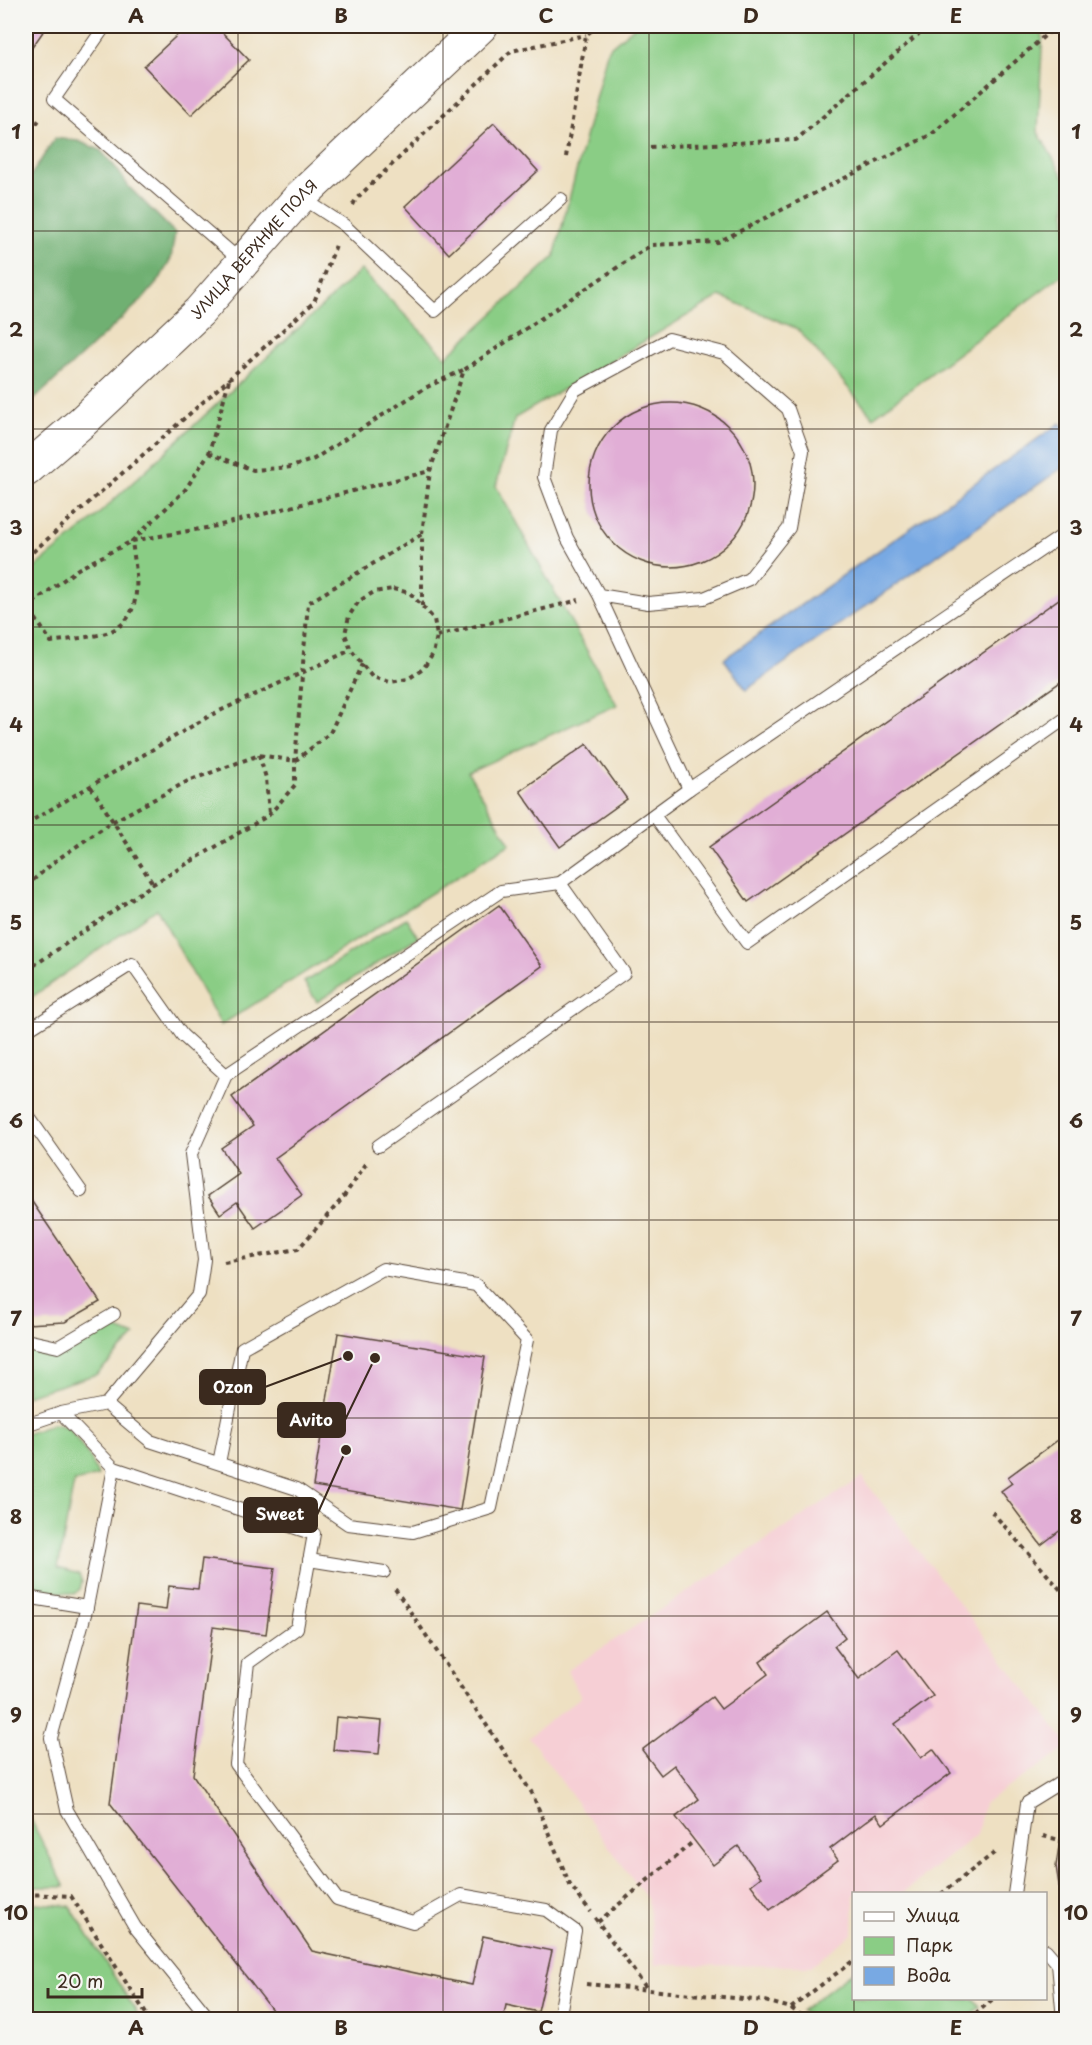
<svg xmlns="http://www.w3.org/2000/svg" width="1092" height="2045" viewBox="0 0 1092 2045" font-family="'Playpen Sans',sans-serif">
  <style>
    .built { fill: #f6cfd5 }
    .green { fill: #8acd85; stroke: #627c52; stroke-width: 1.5 }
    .forest { fill: #6fb072; stroke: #556d48; stroke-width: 1.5 }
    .water { fill: #78a9e3; stroke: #5a6a80; stroke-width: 1.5 }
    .building { fill: #e1aed6 }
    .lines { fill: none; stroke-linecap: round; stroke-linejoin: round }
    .service-casing { stroke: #564537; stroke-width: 14 }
    .secondary-casing { stroke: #564537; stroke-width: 35 }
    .path { stroke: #564537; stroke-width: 4; stroke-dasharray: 4.5 4.5; stroke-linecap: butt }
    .service { stroke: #fff; stroke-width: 12 }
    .secondary { stroke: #fff; stroke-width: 33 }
    .grid { fill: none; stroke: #3b2a1e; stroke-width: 1.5; stroke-opacity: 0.55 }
    .labels { text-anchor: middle; stroke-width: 5; stroke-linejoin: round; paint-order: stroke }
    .street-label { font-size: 15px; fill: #3b2a1e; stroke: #f6f6f2 }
    .leader { fill: none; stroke: #3b2a1e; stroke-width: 2 }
    .callout-dot { fill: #3b2a1e; stroke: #f6f6f2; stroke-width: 2 }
    .callout { fill: #3b2a1e; stroke: #3b2a1e; stroke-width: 2 }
    .callout-label { font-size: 16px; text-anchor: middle; font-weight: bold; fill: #fff }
    .neatline { fill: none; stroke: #3b2a1e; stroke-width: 2 }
    .grid-label { font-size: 20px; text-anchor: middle; font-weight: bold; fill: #3b2a1e }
  </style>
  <rect width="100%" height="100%" fill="#f6f6f2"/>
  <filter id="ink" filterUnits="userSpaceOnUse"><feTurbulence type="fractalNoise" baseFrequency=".0167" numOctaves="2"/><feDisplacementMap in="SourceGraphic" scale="12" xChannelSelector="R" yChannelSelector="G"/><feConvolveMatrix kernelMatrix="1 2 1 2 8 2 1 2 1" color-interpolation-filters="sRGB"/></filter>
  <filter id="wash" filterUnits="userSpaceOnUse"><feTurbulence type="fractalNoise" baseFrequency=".008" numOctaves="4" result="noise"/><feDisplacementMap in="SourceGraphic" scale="24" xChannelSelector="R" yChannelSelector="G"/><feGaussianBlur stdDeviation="1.35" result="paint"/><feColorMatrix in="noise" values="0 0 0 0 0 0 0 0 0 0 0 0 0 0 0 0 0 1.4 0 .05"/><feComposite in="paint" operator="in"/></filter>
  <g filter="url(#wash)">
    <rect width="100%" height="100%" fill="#eee0c2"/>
    <g class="built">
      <polygon points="862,1477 1066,1742 1066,1749 984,1803 977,1834 903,1893 854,1894 853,1933 811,1966 655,1965 648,1900 529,1737 581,1697 567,1671"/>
      <polygon points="671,2008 768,2016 770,2019 667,2019"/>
    </g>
    <g class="green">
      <polygon points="635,26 1043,26 1038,132 1066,181 1066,272 873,417 798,329 720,296 515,418 496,486 617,705 468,772 510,844 221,1025 157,909 26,1001 26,575 89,523 361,270 446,357 554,257 608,49"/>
      <polygon points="406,918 418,937 317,1002 304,982"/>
      <polygon points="107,1325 135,1336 97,1374 26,1396 26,1349 56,1356"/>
      <polygon points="54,1424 68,1427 91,1459 98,1476 74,1482 58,1568 79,1574 82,1582 80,1589 74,1594 26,1588 26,1434"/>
      <polygon points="26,1810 65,1887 26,1887"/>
      <polygon points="26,1902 70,1906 141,2019 26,2019"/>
      <polygon points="853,1971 854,1998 974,1999 980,2007 965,2020 813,2019 801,2011"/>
    </g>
    <polygon class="forest" points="55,138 78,141 100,150 116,168 129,187 175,233 171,258 160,279 144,298 26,407 26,183"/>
    <polygon class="water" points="1060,423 1066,432 1066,465 746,690 724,659"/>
    <g id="blocks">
      <g class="building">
        <polygon points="26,26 47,26 26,56"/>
        <polygon points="187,26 216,26 249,60 191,115 144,66"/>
        <polygon points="494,123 538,171 449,254 405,206"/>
        <circle cx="671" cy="485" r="82"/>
        <polygon points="1066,594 1066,678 748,902 709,847"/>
        <polygon points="587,744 627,799 560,847 520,791"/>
        <polygon points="499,905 542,966 275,1158 302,1195 255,1228 237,1202 220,1214 208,1196 239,1174 221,1148 253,1126 232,1097"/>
        <polygon points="26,1193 100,1302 65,1322 26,1324"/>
        <polygon points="338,1333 485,1357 460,1510 313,1486"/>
        <polygon points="1062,1437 1066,1443 1066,1526 1041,1545 1001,1491 1012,1483 1008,1477"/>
        <polygon points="202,1559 275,1568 266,1634 213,1627 193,1775 312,1951 472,1985 483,1936 552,1951 538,2012 506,2005 503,2020 280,2020 110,1803 137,1606 166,1610 169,1586 198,1589"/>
        <polygon points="827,1612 845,1637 834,1646 859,1679 898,1650 933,1696 895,1724 921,1758 933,1749 951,1773 883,1824 876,1814 830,1849 838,1860 770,1910 751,1885 761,1877 738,1846 713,1865 676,1817 699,1799 674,1765 661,1775 642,1750 712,1697 721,1709 768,1674 760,1662"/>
        <polygon points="336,1717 382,1721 379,1754 333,1750"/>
        <polygon points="1066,1827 1066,1903 1060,1891 1056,1866 1060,1840"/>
      </g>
    </g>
  </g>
  <g filter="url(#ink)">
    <use href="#blocks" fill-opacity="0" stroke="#564537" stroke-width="1.5"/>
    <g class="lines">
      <defs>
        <g id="service">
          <polyline points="105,26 54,99 242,262"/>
          <polyline points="301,197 344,225 435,311 561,199"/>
          <polyline points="599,595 648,603 704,598 749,579 789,528 803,451 788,409 724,353 669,339 575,390 551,430 544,477 567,538 599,595 689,789"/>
          <polyline points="654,815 747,943 1066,718"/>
          <polyline points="26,1031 132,964 182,1035 226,1075 501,891 560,883 689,789 1066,533"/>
          <polyline points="26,1113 81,1191"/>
          <polyline points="378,1146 624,973 560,883"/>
          <polyline points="26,1340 58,1347 114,1314"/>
          <polyline points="106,1404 150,1441 297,1489 348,1524 413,1532 491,1508 527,1340 476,1285 383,1269 242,1348 219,1463"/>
          <polyline points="61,1413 114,1468 314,1534 297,1628 248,1663 236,1764 337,1899 413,1922 461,1895 546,1910 575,1931 559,2020"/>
          <polyline points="26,1425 61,1413 106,1404 199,1294 204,1260 191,1154 226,1075"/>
          <polyline points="114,1468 87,1607 51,1738 67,1810 135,1927 208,2017 212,2020"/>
          <polyline points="309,1560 384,1572"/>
          <polyline points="26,1597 87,1607"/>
          <polyline points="1014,1894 1027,1803 1066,1779"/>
          <polyline points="1046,1950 1058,1964 1065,1968"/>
          <polyline points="1058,1964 1063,2020"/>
        </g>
        <g id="secondary">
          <path id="s1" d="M26,470L82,422L199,312L300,197L481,26"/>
        </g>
      </defs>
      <use href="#service" class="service-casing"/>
      <use href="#secondary" class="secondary-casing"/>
      <g class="path">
        <polyline points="26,139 41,117"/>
        <polyline points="650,147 796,140 928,26"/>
        <polyline points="566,157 586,35 597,26"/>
        <polyline points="353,205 356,199 511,51 586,35"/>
        <polyline points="209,453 253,470 292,467 314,459 425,388 463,370"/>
        <polyline points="26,558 229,379 314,302 336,245"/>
        <polygon points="393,589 410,593 434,619 437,636 433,654 423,669 408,679 390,682 372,677 351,650 345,634 349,616 359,601 374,592"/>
        <polyline points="422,606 422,534 430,471 464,370 651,245 718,242 932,134 1056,26"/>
        <polyline points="26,608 78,569 132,541 217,526 430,471"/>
        <path d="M26,611L28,607L51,642C68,639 89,638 106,633C147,619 136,574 132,541L185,490L209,453L229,380"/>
        <polyline points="437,636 579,600"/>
        <polyline points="259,755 266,778 269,814"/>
        <polyline points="91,787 153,884"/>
        <polyline points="26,824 211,715 351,650"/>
        <polyline points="26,886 58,859 112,822 188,781 259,755 295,761 330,733 362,664"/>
        <polyline points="26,971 153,884 269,815 295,785 295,761 308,603 422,534"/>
        <polyline points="224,1262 298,1249 342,1199 366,1164"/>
        <polyline points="992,1512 1066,1596"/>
        <polyline points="395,1589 532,1793 570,1885 591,1912"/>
        <polyline points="1043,1836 1060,1840"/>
        <polyline points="26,1894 71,1896 150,2020"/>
        <polyline points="941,1894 998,1850"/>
        <polyline points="595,1918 648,1990"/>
        <polyline points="598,1922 694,1841"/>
        <polyline points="586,1984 765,2001 791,2008 808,2020"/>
        <polyline points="791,2008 854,1960"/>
        <polyline points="968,2020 994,1998"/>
      </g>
      <use href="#service" class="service"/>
      <use href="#secondary" class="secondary"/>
    </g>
  </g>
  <path class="grid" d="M238,26V2020M443,26V2020M649,26V2020M854,26V1894M26,231H1066M26,429H1066M26,627H1066M26,825H1066M26,1022H1066M26,1220H1066M26,1418H1066M26,1616H1066M26,1814H1066M854,1998V2020"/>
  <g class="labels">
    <g class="street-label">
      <text dy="5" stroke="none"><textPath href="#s1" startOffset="318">УЛИЦА ВЕРХНИЕ ПОЛЯ</textPath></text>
    </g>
  </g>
  <path class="leader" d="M348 1356L265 1387M375 1358L345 1420M346 1450L317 1515"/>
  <g class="callout-dot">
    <circle cx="348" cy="1356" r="6"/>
    <circle cx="375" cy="1358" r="6"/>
    <circle cx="346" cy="1450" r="6"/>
  </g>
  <g class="callout">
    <rect x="200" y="1370" width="65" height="34" rx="6"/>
    <rect x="278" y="1403" width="67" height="34" rx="6"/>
    <rect x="244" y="1498" width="73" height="34" rx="6"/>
  </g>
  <g class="callout-label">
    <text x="233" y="1393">Ozon</text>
    <text x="311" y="1426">Avito</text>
    <text x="280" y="1520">Sweet</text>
  </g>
  <rect width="1092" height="2045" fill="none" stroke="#f6f6f2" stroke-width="66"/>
  <rect x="852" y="1892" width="195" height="108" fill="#f6f6f2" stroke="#aba49d" stroke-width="1.5"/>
  <rect x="864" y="1912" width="30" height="9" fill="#ffffff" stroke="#aba49d" stroke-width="1.5"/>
  <text x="906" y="1922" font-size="18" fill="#3b2a1e">Улица</text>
  <rect x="864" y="1937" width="30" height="18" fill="#8acd85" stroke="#aba49d" stroke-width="1.5"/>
  <text x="906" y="1952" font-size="18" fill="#3b2a1e">Парк</text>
  <rect x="864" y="1967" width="30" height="18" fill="#78a9e3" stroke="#aba49d" stroke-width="1.5"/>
  <text x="906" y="1982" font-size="18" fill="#3b2a1e">Вода</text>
  <path d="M48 1988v9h94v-9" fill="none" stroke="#3b2a1e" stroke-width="3"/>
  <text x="57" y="1988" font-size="18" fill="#3b2a1e" stroke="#f6f6f2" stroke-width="4.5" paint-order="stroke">20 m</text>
  <rect x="33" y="33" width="1026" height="1979" class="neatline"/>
  <g class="grid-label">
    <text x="136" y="23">A</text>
    <text x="341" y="23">B</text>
    <text x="546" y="23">C</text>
    <text x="751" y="23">D</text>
    <text x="956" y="23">E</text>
    <text x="16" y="139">1</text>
    <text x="1076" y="139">1</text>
    <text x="16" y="337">2</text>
    <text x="1076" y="337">2</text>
    <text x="16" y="535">3</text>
    <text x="1076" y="535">3</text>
    <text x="16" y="732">4</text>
    <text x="1076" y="732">4</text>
    <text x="16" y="930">5</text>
    <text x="1076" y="930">5</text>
    <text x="16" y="1128">6</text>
    <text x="1076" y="1128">6</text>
    <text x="16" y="1326">7</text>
    <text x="1076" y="1326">7</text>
    <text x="16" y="1524">8</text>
    <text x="1076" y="1524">8</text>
    <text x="16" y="1722">9</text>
    <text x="1076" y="1722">9</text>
    <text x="16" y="1920">10</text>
    <text x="1076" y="1920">10</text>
    <text x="136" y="2035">A</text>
    <text x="341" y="2035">B</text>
    <text x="546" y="2035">C</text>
    <text x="751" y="2035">D</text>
    <text x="956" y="2035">E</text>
  </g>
</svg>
